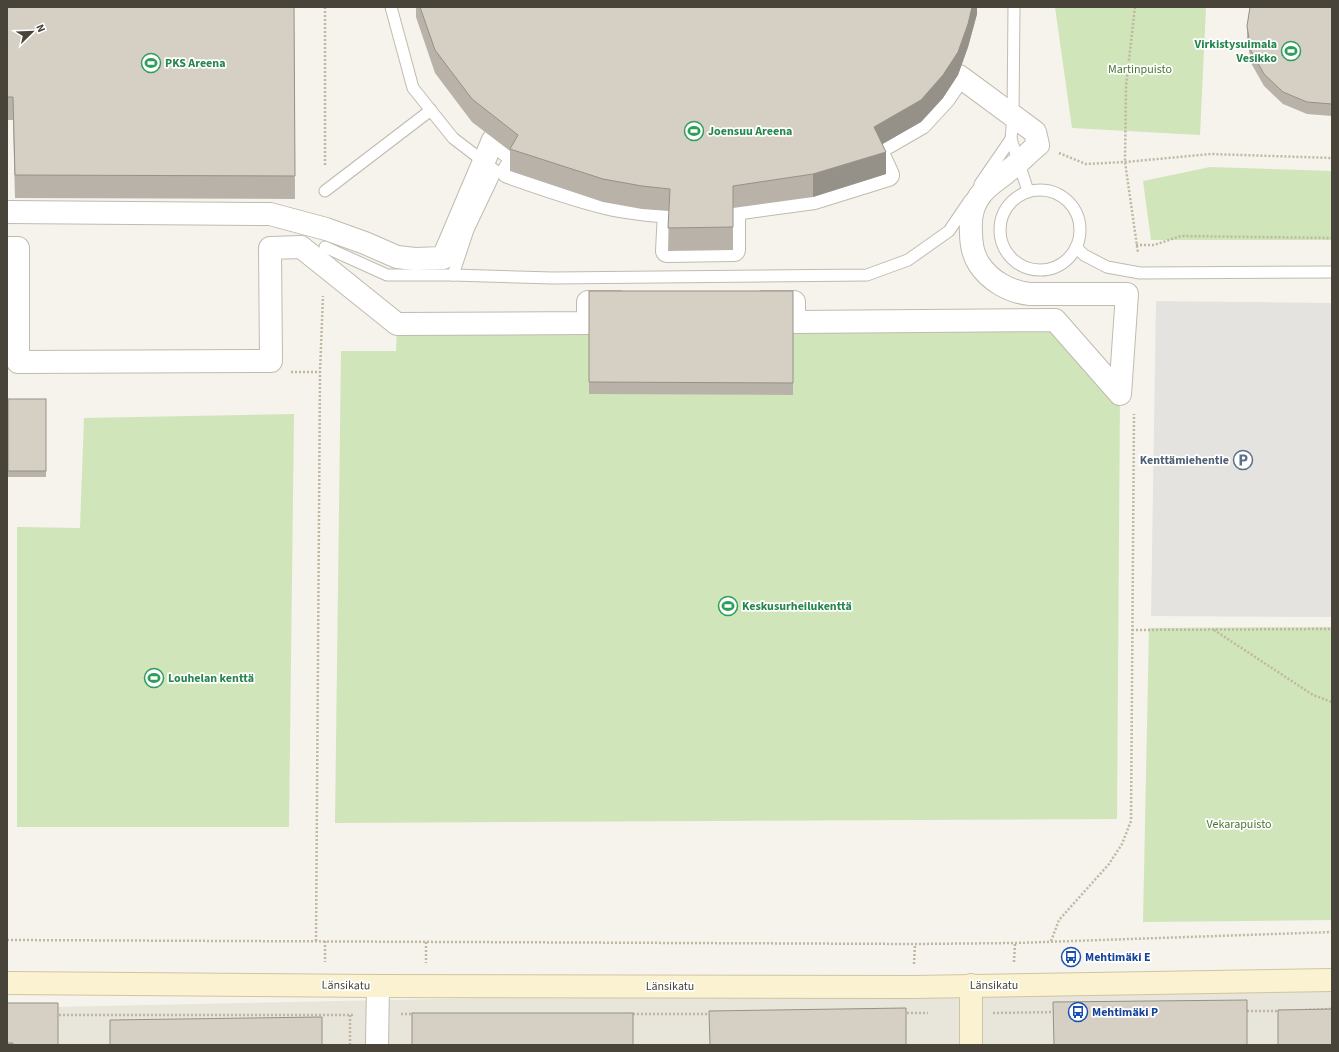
<svg xmlns="http://www.w3.org/2000/svg" width="1339" height="1052" viewBox="0 0 1339 1052" font-family="'Source Sans 3',sans-serif">
  <style>
    .residential { fill: #e8e5db }
    .green { fill: #d0e5b9 }
    .parking { fill: #e4e3e0 }
    .lines { fill: none; stroke-linecap: round; stroke-linejoin: round }
    .lane-casing { stroke: #c0bbaf; stroke-width: 13 }
    .street-casing { stroke: #c0bbaf; stroke-width: 24 }
    .secondary-casing { stroke: #d0c5a0; stroke-width: 24 }
    .path { stroke: #c1b6a2; stroke-width: 2.5; stroke-dasharray: 2 2; stroke-linecap: butt }
    .lane { stroke: #fff; stroke-width: 11 }
    .street { stroke: #fff; stroke-width: 22 }
    .secondary { stroke: #fbf2d1; stroke-width: 22 }
    .wall { fill: #b8b2a8 }
    .shaded-wall { fill: #969188 }
    .building { fill: #d6cfc3; stroke: #969188 }
    .labels { text-anchor: middle; stroke-width: 3.5; stroke-linejoin: round; paint-order: stroke }
    .leisure-label { font-size: 12px; font-weight: bold; fill: #27864d; stroke: #fff; text-anchor: start }
    .park-label { font-size: 12px; fill: #4a7731; stroke: #fff }
    .service-label { font-size: 12px; font-weight: bold; fill: #4e5e75; stroke: #fff; text-anchor: end }
    .transit-label { font-size: 12px; font-weight: bold; fill: #164399; stroke: #fff; text-anchor: start }
    .street-label { font-size: 12px; fill: #49443a; stroke: #fff }
  </style>
  <rect width="100%" height="100%" fill="#f5f3ec"/>
  <g class="residential">
    <polygon points="1332,984 1332,1045 973,1045 973,987"/>
    <polygon points="970,988 969,1045 7,1045 7,1008"/>
  </g>
  <g class="green">
    <polygon points="1055,7 1206,7 1200,135 1072,128"/>
    <polygon points="1210,167 1332,171 1332,240 1151,240 1143,181"/>
    <polygon points="1055,320 1120,394 1117,819 335,823 341,351 396,351 397,324"/>
    <polygon points="294,414 289,827 17,827 17,527 80,528 84,418"/>
    <polygon points="1332,627 1332,920 1143,922 1149,628"/>
  </g>
  <polygon class="parking" points="1156,301 1332,303 1332,617 1151,616"/>
  <g class="lines">
    <defs>
      <g id="lane">
        <polyline points="391,7 413,88 453,138 496,171 468,230 453,275"/>
        <polyline points="1011,139 1013,116 1014,7"/>
        <polyline points="980,184 1011,139 1028,191"/>
        <circle cx="1040" cy="230" r="40"/>
        <polyline points="325,191 431,110"/>
        <polyline points="325,247 387,275 453,275 553,278 867,275 908,260 949,231 970,200"/>
        <polyline points="1076,247 1084,255 1107,267 1140,273 1332,272"/>
      </g>
      <g id="street">
        <path d="M7,212L270,214L326,229L365,243L397,257L415,259L443,258L493,140L517,158L508,172C539,183 570,194 602,202C624,208 647,210 669,212L667,251L734,250V209L814,198L888,175L876,149L921,123L944,98L959,76L1035,132L1038,145C1028,153 1019,163 1008,171C998,180 987,185 979,197C972,207 970,219 971,232C971,242 973,255 979,264C990,281 1010,292 1030,294H1127L1120,394L1055,320L794,322V302H763"/>
        <polyline points="7,248 18,248 18,362 271,361 270,248 301,247 397,324 588,323 588,302 619,302"/>
        <polyline points="377,1045 378,986"/>
      </g>
      <g id="secondary">
        <polyline points="7,983 378,986 913,987 1332,980"/>
        <polyline points="971,1045 971,985"/>
      </g>
    </defs>
    <use href="#lane" class="lane-casing"/>
    <use href="#street" class="street-casing"/>
    <use href="#secondary" class="secondary-casing"/>
    <g class="path">
      <polyline points="325,7 325,167"/>
      <polyline points="1135,7 1126,86 1125,162 1138,253"/>
      <polyline points="1059,153 1086,164 1125,162 1211,154 1332,158"/>
      <polyline points="1136,245 1154,245 1181,236 1332,238"/>
      <polyline points="291,372 320,372"/>
      <polyline points="1132,630 1332,629"/>
      <polyline points="1214,630 1313,695 1332,702"/>
      <polyline points="7,940 915,944 1015,943 1332,932"/>
      <polyline points="316,941 320,372 323,296"/>
      <polyline points="325,941 325,962"/>
      <polyline points="1051,941 1059,920 1109,864 1122,844 1131,821 1134,414"/>
      <polyline points="426,942 426,963"/>
      <polyline points="1014,962 1015,943"/>
      <polyline points="914,964 915,944"/>
      <polyline points="1305,1010 1332,1009"/>
      <polyline points="1243,1011 1280,1011"/>
      <polyline points="903,1013 928,1013"/>
      <polyline points="993,1013 1056,1012"/>
      <polyline points="401,1014 414,1014"/>
      <polyline points="629,1014 712,1014"/>
      <polyline points="55,1015 354,1015"/>
      <polyline points="350,1015 350,1045"/>
    </g>
    <use href="#lane" class="lane"/>
    <use href="#street" class="street"/>
    <use href="#secondary" class="secondary"/>
  </g>
  <g class="wall">
    <polygon points="7,7 294,7 295,199 15,198 13,120 7,120"/>
    <polygon points="416,7 977,7 977,14 968,47 958,75 943,98 921,122 882,144 886,174 813,197 733,208 733,250 668,251 669,211 642,209 603,202 510,171 510,151 472,122 435,73 416,17"/>
    <polygon points="1332,7 1332,116 1307,114 1283,104 1264,86 1251,63 1247,38 1247,26"/>
    <polygon points="589,291 793,291 793,395 589,394"/>
    <rect x="8" y="399" width="38" height="78"/>
    <polygon points="7,1003 58,1045 7,1045"/>
  </g>
  <g class="shaded-wall">
    <polygon points="972,7 977,7 977,14 968,47 958,75 943,98 921,122 874,149 874,127"/>
    <polygon points="886,152 886,174 813,197 813,174"/>
  </g>
  <g class="building">
    <polygon points="7,7 294,7 295,176 15,175 13,97 7,97"/>
    <polygon points="420,7 972,7 968,24 958,52 943,75 921,100 874,127 886,152 813,174 733,186 733,227 668,228 670,189 642,186 603,179 510,149 518,135 472,99 435,50"/>
    <polygon points="1250,7 1332,7 1332,104 1307,102 1283,92 1264,74 1251,51 1247,26"/>
    <polygon points="589,291 793,291 793,383 589,382"/>
    <rect x="8" y="399" width="38" height="72"/>
    <polygon points="1247,1000 1247,1045 1054,1045 1053,1002"/>
    <polygon points="7,1003 58,1003 58,1045 13,1045 13,1043 7,1043"/>
    <polygon points="906,1008 906,1045 710,1045 709,1011"/>
    <polygon points="1332,1009 1332,1045 1278,1045 1278,1010"/>
    <rect x="412" y="1013" width="221" height="32"/>
    <polygon points="322,1017 322,1045 110,1045 110,1020"/>
  </g>
  <defs>
    <symbol id="stadium-ring" viewBox="-11 -11 22 22"><circle r="9.5" fill="#fff" stroke="#2e9e5b" stroke-width="1.5"/><path d="M0-5a6.5 5 0 1 0 0 10a6.5 5 0 1 0 0-10ZM-3.5-1.8h7v3.6h-7Z" fill="#2e9e5b"/></symbol>
    <symbol id="parking-ring" viewBox="-11 -11 22 22"><circle r="9.5" fill="#fff" stroke="#5c6f8a" stroke-width="1.5"/><path d="M-3.5-5.5H1a3.5 3.5 0 0 1 0 7H-1V5.5H-3.5ZM-1-3.4V-.6H.8a1.4 1.4 0 0 0 0-2.8Z" fill="#5c6f8a"/></symbol>
    <symbol id="bus-ring" viewBox="-11 -11 22 22"><circle r="9.5" fill="#fff" stroke="#1a4fb4" stroke-width="1.5"/><path d="M-5-6H5V4H4V6H2V4H-2V6H-4V4H-5ZM-3.5-4V0h7V-4ZM-3.5 1.2v1.5H-2V1.2ZM2 1.2v1.5H3.5V1.2Z" fill="#1a4fb4"/></symbol>
  </defs>
  <g fill-rule="evenodd">
    <use href="#stadium-ring" x="1280" y="40" width="22" height="22"/>
    <use href="#stadium-ring" x="140" y="52" width="22" height="22"/>
    <use href="#stadium-ring" x="683" y="120" width="22" height="22"/>
    <use href="#parking-ring" x="1232" y="449" width="22" height="22"/>
    <use href="#stadium-ring" x="717" y="595" width="22" height="22"/>
    <use href="#stadium-ring" x="143" y="667" width="22" height="22"/>
    <use href="#bus-ring" x="1060" y="946" width="22" height="22"/>
    <use href="#bus-ring" x="1067" y="1001" width="22" height="22"/>
  </g>
  <g class="labels">
    <g class="leisure-label">
      <text x="1277" y="48" text-anchor="end">Virkistysuimala<tspan x="1277" dy="14">Vesikko</tspan></text>
      <text x="165" y="67">PKS Areena</text>
      <text x="708" y="135">Joensuu Areena</text>
      <text x="742" y="610">Keskusurheilukenttä</text>
      <text x="168" y="682">Louhelan kenttä</text>
    </g>
    <g class="park-label">
      <text x="1140" y="73">Martinpuisto</text>
      <text x="1239" y="828">Vekarapuisto</text>
    </g>
    <g class="service-label">
      <text x="1229" y="464">Kenttämiehentie</text>
    </g>
    <g class="transit-label">
      <text x="1085" y="961">Mehtimäki E</text>
      <text x="1092" y="1016">Mehtimäki P</text>
    </g>
    <g class="street-label">
      <text transform="translate(346 985) rotate(1)" y="4">Länsikatu</text>
      <text x="994" y="989">Länsikatu</text>
      <text x="670" y="990">Länsikatu</text>
    </g>
  </g>
  <rect width="1339" height="1052" fill="none" stroke="#49443a" stroke-width="16"/>
  <g transform="translate(32 32) rotate(67)" stroke="#ffffff" stroke-width="3" paint-order="stroke">
  <path d="M0-3L7 15L0 10L-7 15Z" fill="#49443a"/>
  <text y="-6" font-size="11" font-weight="bold" text-anchor="middle" fill="#49443a">N</text>
  </g>
</svg>
